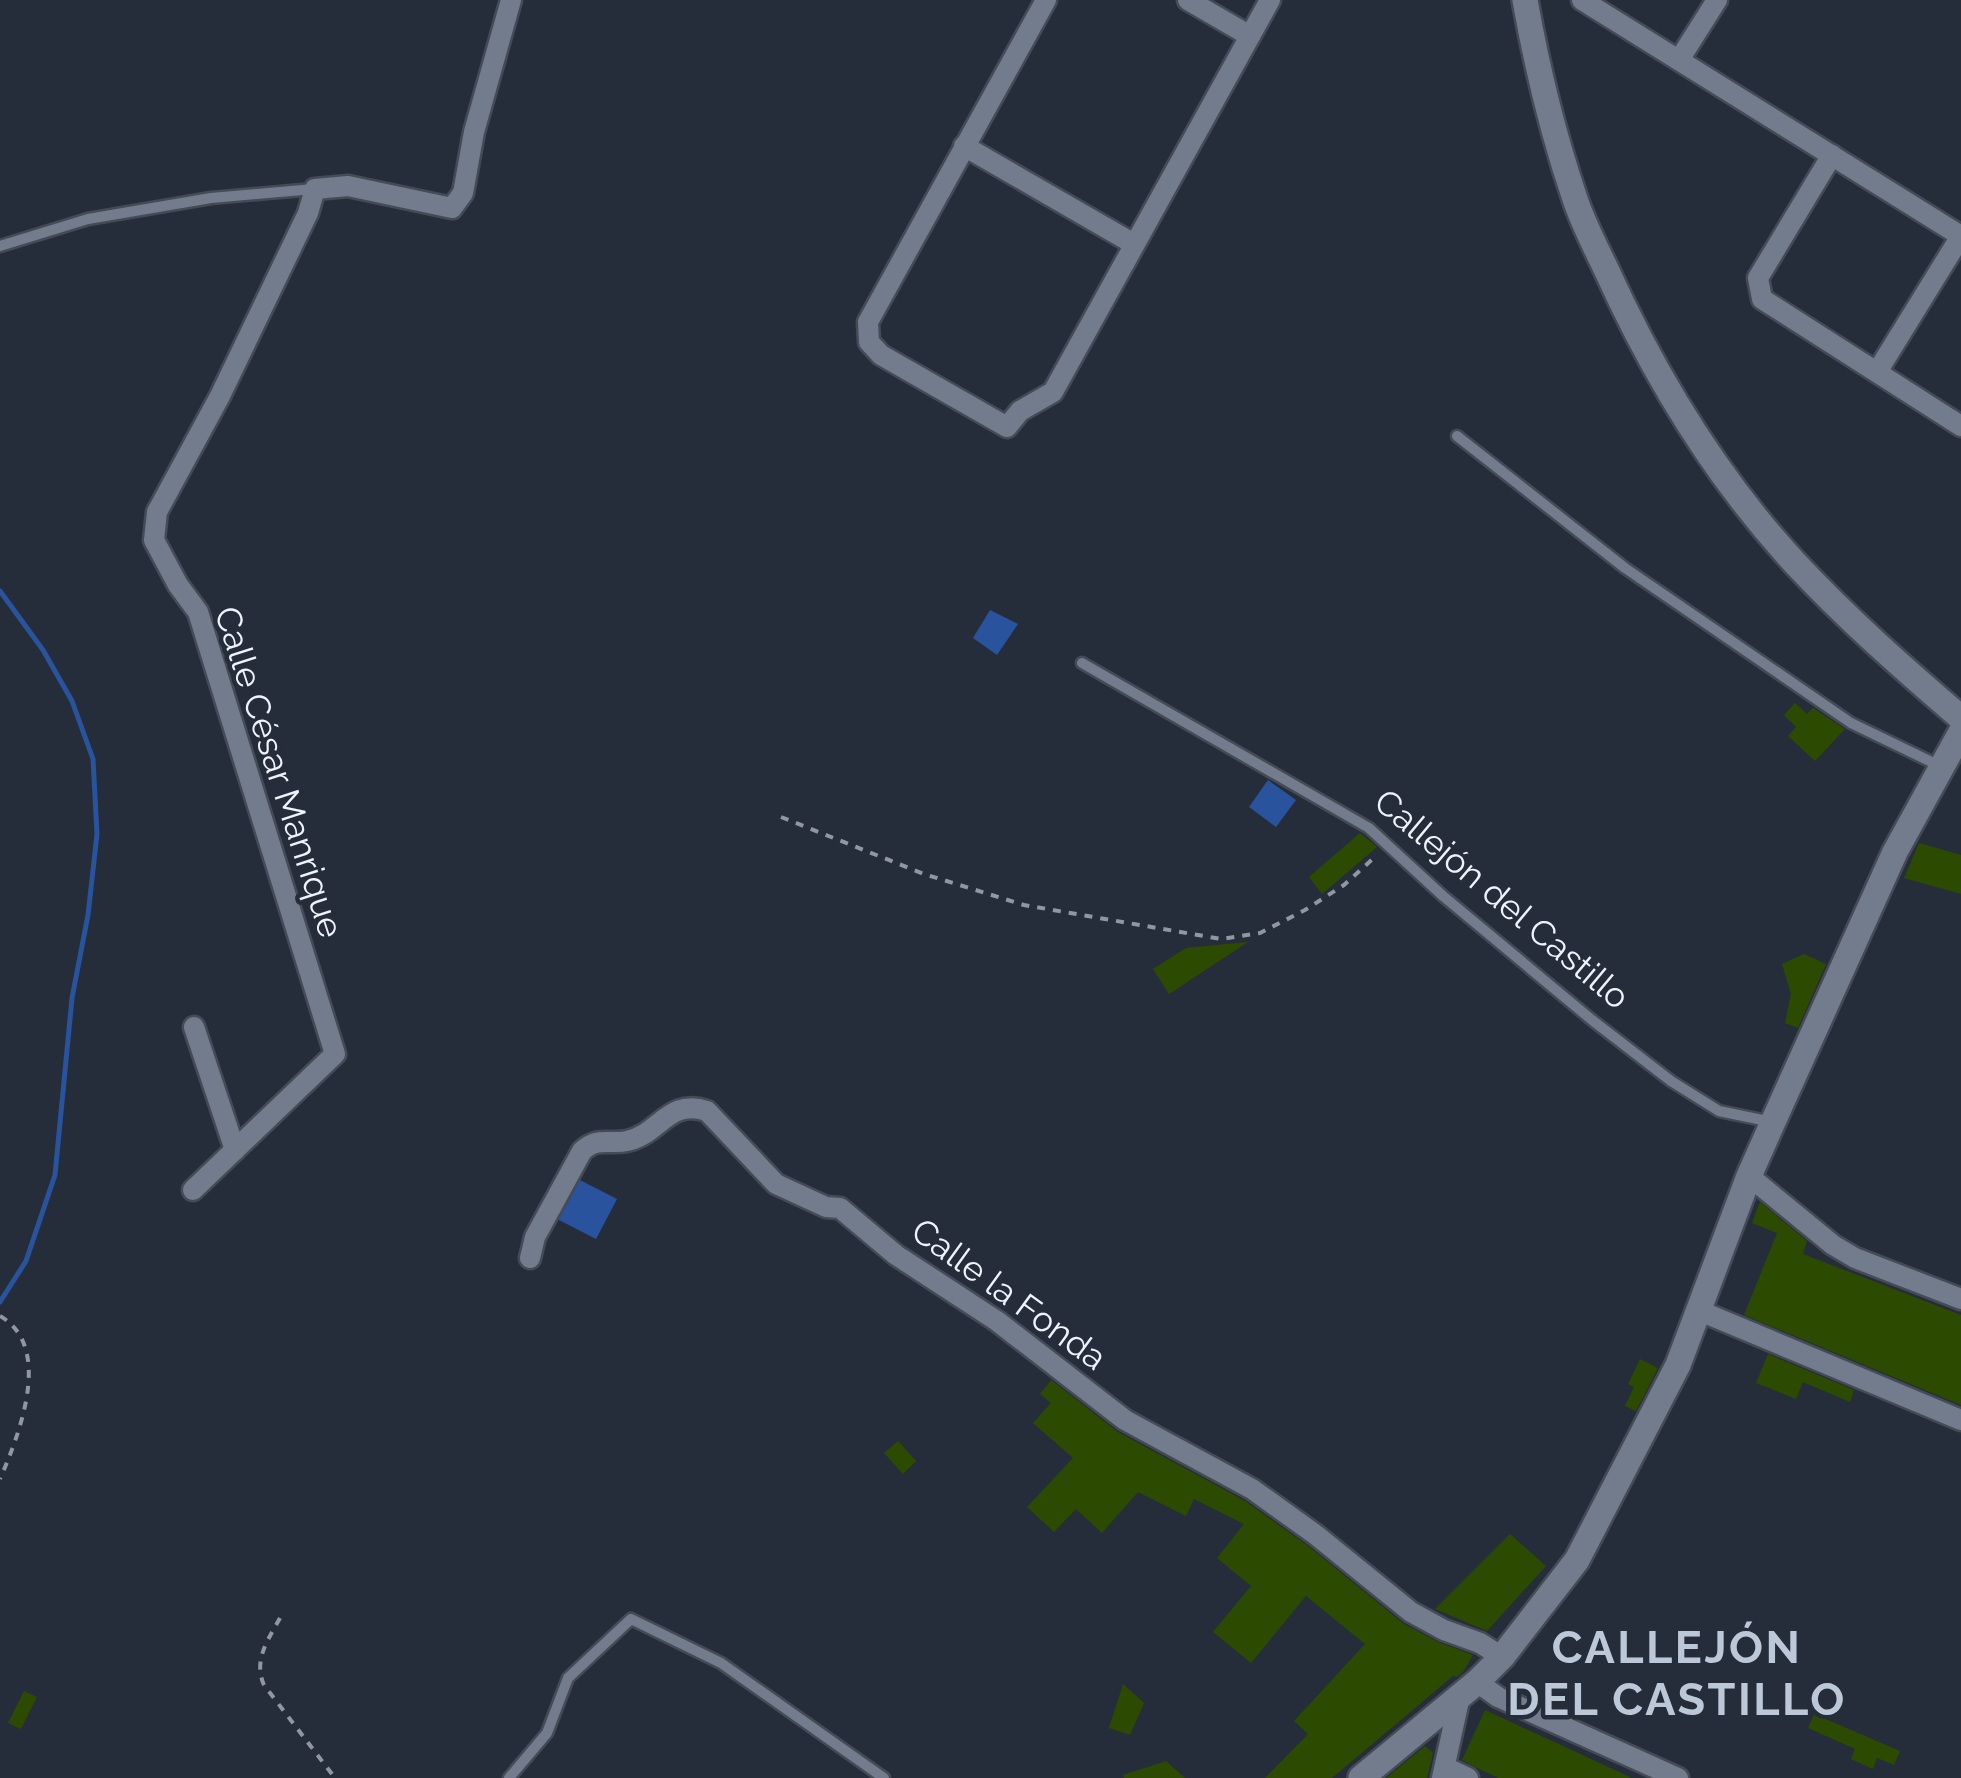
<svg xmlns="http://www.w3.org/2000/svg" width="1961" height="1778" viewBox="0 0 1961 1778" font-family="Raleway,sans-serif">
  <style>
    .water { fill: #29539d }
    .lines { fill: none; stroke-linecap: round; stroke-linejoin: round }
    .stream { stroke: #29539d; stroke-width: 5 }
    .building { fill: #2c4b00 }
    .service-casing { stroke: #444a56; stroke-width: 15 }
    .minor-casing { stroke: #444a56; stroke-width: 25 }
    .tertiary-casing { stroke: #444a56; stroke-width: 30 }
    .secondary-casing { stroke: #444a56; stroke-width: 30 }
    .path { stroke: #9197a2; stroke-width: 4; stroke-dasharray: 8 8; stroke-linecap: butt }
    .service { stroke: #737c8c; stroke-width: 10 }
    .minor { stroke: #737c8c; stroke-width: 20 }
    .tertiary { stroke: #737c8c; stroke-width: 25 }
    .secondary { stroke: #737c8c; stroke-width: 25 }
    .labels { text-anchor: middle; stroke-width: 9; stroke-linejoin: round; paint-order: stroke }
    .street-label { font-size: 35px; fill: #eef3fc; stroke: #252d3a }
    .district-label { font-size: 45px; font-weight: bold; letter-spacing: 2.5px; fill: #bcc7d8; stroke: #252d3a }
  </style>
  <rect width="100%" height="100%" fill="#252d3a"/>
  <g class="water">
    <polygon points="990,610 1018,624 997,655 973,638"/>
    <polygon points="1268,780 1296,800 1276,827 1249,807"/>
    <polygon points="578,1179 617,1199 596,1239 557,1219"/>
  </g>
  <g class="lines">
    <polyline class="stream" points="0,591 43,650 72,701 93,759 97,834 88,915 72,998 55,1175 26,1261 0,1302"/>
  </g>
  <g class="building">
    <polygon points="1795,703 1807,714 1813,708 1845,729 1815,761 1788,736 1796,727 1784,715"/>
    <polygon points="1360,833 1377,847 1322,894 1309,877"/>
    <polygon points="1919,843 1961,855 1961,894 1904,878"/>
    <polygon points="1248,942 1169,994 1153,969 1186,948"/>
    <polygon points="1804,954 1826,964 1798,1028 1785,1023 1791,994 1782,964"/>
    <polygon points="1760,1202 1807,1241 1803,1254 1961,1315 1961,1405 1744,1315 1777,1233 1752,1223"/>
    <polygon points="1768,1354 1854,1390 1850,1402 1803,1382 1796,1399 1756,1383"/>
    <polygon points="1640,1359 1658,1368 1636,1411 1625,1406 1634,1387 1628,1384"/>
    <polygon points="1051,1380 1118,1432 1245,1501 1308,1546 1404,1624 1438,1642 1473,1655 1463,1672 1457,1677 1453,1676 1332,1778 1265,1778 1308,1734 1294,1721 1365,1644 1306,1596 1251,1663 1213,1632 1251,1586 1217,1558 1244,1524 1194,1499 1186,1516 1138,1492 1102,1533 1076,1509 1054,1532 1027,1507 1073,1458 1033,1423 1051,1403 1040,1394"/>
    <polygon points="898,1441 916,1461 903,1474 884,1453"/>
    <polygon points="1510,1534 1546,1566 1487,1631 1435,1609"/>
    <polygon points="1123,1684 1144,1703 1130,1735 1109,1728"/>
    <polygon points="24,1691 37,1697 21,1729 8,1723"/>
    <polygon points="1485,1710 1632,1778 1499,1778 1477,1768 1462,1760"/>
    <polygon points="1814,1714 1900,1751 1894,1765 1877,1758 1873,1769 1851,1759 1855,1749 1808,1728"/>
    <polygon points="1425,1746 1433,1753 1427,1778 1386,1778"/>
    <polygon points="1166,1761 1185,1778 1124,1778 1123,1775"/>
  </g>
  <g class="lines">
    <defs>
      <g id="service">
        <polyline points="0,246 88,219 211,198 314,189"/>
        <polyline points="1457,436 1625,568 1851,723 1942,767"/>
        <polyline points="1082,663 1369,828 1443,896 1592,1020 1671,1081 1719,1111 1772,1122"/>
        <polyline points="509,1778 547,1733 568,1678 631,1619 721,1663 884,1778"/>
      </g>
      <g id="minor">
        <polyline points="1046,0 868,322 869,342 881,355 1007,427 1020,411 1053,392 1270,0"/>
        <polyline points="1188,0 1250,36"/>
        <polyline points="1582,0 1961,236"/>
        <polyline points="1679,60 1717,0"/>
        <polyline points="964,146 1134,244"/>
        <polyline points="1832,155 1758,278 1762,299 1961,426"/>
        <polyline points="1877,372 1961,236"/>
        <polyline points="194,1027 235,1150"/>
        <polyline points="1749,1176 1833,1245 1855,1258 1961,1299"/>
        <polyline points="193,1190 335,1054 198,612 178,585 154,540 157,512 220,396 308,213 315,189 348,186 452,208 463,193 474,132 511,0"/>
        <path d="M530,1258L535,1237L582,1151C599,1136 608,1145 627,1141C660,1134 668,1098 707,1111L776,1184L826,1207L840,1208L896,1255L997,1321L1125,1420L1252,1489L1316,1535L1411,1612L1444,1630L1480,1643L1502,1657"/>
        <polyline points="1700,1311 1961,1420"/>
        <polyline points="1477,1682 1498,1697 1678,1778"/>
        <polyline points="1445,1767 1468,1778"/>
        <polyline points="1442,1778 1460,1696"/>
      </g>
      <polyline id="tertiary" points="1361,1778 1477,1682 1502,1657 1577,1560 1678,1365 1749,1176 1773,1122 1895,852 1961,732"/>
      <path id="secondary" d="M1525,0C1537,68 1553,134 1575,199C1583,223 1595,246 1606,269C1654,375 1715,476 1794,562C1846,618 1904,669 1961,718"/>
    </defs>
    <use href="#service" class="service-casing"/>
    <use href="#minor" class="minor-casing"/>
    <use href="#tertiary" class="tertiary-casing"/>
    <use href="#secondary" class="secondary-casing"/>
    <g class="path">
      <polyline points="781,817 924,874 1024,905 1221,939 1260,933 1305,910 1344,885 1377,855"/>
      <path d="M0,1316C54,1347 19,1435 0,1479"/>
      <path d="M280,1618C268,1640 253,1660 264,1685L335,1778"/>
    </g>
    <use href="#service" class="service"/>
    <use href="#minor" class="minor"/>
    <use href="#tertiary" class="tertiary"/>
    <use href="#secondary" class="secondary"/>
  </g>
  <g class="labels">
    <g class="street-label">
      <text transform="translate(279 772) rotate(72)" y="12">Calle César Manrique</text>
      <text transform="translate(1502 899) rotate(40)" y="12">Callejón del Castillo</text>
      <text transform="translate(1009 1294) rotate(36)" y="12">Calle la Fonda</text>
    </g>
    <g class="district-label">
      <text x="1677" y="1663">CALLEJÓN<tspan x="1677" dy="52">DEL CASTILLO</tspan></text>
    </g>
  </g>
</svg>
